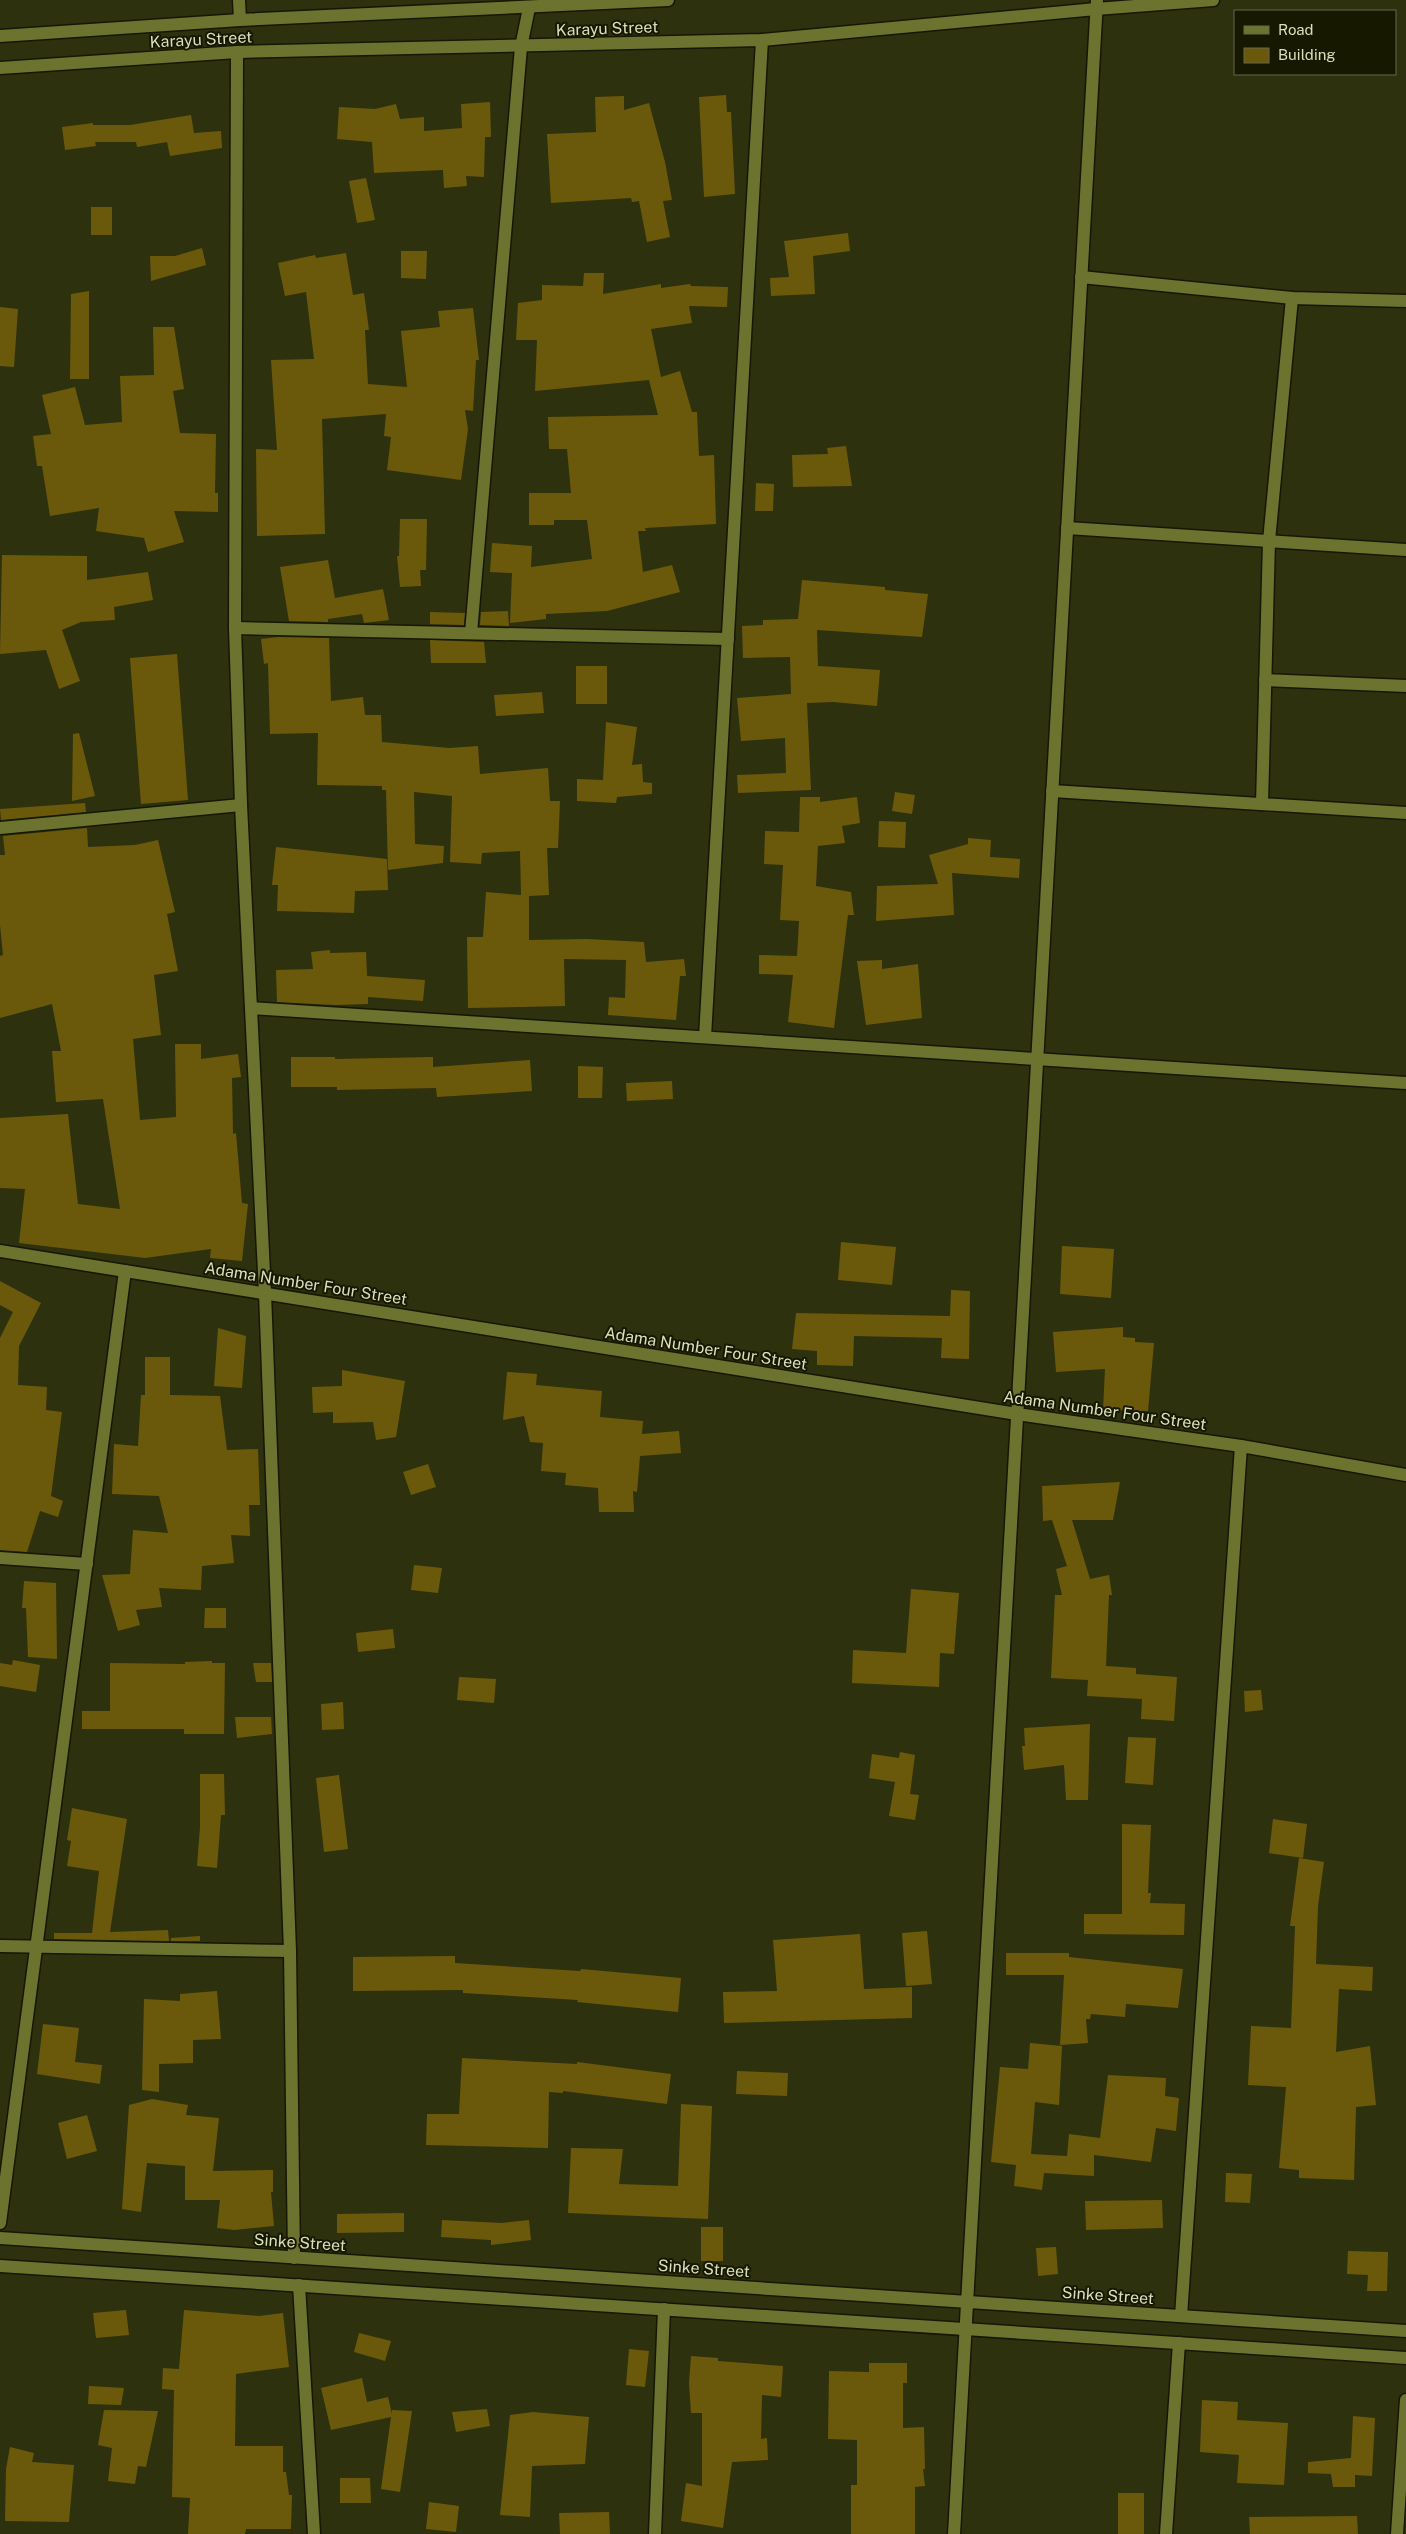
<svg xmlns="http://www.w3.org/2000/svg" width="1406" height="2534" viewBox="0 0 1406 2534" font-family="'Public Sans',sans-serif">
  <style>
    .building { fill: #6b590b }
    .lines { fill: none; stroke-linecap: round; stroke-linejoin: round }
    .street-casing { stroke: #161804; stroke-width: 15 }
    .secondary-casing { stroke: #161804; stroke-width: 15 }
    .street { stroke: #6c732f; stroke-width: 12 }
    .secondary { stroke: #6c732f; stroke-width: 12 }
    .labels { text-anchor: middle; stroke-width: 4; stroke-linejoin: round; paint-order: stroke }
    .street-label { font-size: 16px; fill: #dadfbc; stroke: #161800 }
  </style>
  <rect width="100%" height="100%" fill="#2e310d"/>
  <g class="building">
    <polygon points="726,95 727,112 731,112 735,194 704,197 699,97"/>
    <polygon points="624,96 624,110 649,103 665,162 672,200 663,201 670,237 647,242 639,201 632,202 631,198 551,203 547,134 596,132 595,97"/>
    <polygon points="490,102 491,137 485,137 484,177 466,176 467,186 444,188 443,170 374,173 372,142 337,139 339,107 375,109 396,104 400,119 424,117 424,131 462,128 461,104"/>
    <polygon points="191,115 194,133 221,131 222,148 170,156 167,142 137,147 136,142 95,142 96,146 65,150 62,127 93,123 93,125 130,125"/>
    <polygon points="366,178 375,220 357,223 349,181"/>
    <rect x="91" y="207" width="21" height="28"/>
    <polygon points="848,233 850,251 813,256 815,294 771,296 770,278 789,277 784,241"/>
    <polygon points="202,248 206,265 151,281 150,256 175,256"/>
    <polygon points="401,251 427,251 426,279 401,278"/>
    <polygon points="346,253 353,295 364,293 369,330 365,330 368,384 407,387 401,331 440,327 438,311 473,308 479,360 476,360 473,411 465,410 468,429 461,480 387,470 391,437 384,436 386,414 322,419 325,534 257,536 256,449 277,450 271,360 314,359 306,292 285,296 278,263 315,255 316,258"/>
    <polygon points="584,273 604,273 603,294 661,284 661,288 690,284 691,286 728,287 727,307 689,306 692,323 651,329 661,377 680,371 692,412 697,412 699,456 714,455 716,524 645,528 646,531 638,531 643,572 672,565 680,592 607,611 546,614 546,619 510,623 512,573 490,572 492,543 532,546 531,567 592,559 587,520 554,520 554,525 529,525 529,493 571,493 567,449 549,449 548,417 658,415 649,380 535,391 537,340 516,340 518,303 542,300 542,285 583,286"/>
    <polygon points="89,291 89,379 70,379 71,294"/>
    <polygon points="0,307 18,309 14,367 0,366"/>
    <polygon points="153,327 174,327 184,389 173,391 180,433 216,434 215,493 218,493 218,512 174,511 184,542 148,552 144,538 96,531 99,508 50,516 42,466 37,466 33,436 51,434 42,395 75,387 85,425 122,422 120,376 154,375"/>
    <polygon points="846,446 852,486 793,487 792,455 828,454 827,448"/>
    <polygon points="756,483 774,484 773,511 755,511"/>
    <polygon points="400,519 427,519 426,570 420,570 421,586 400,587 397,556 399,556"/>
    <polygon points="2,555 87,556 87,580 148,572 153,600 114,607 115,620 81,622 62,630 80,681 59,689 46,650 0,654"/>
    <polygon points="328,560 335,598 383,589 389,620 364,623 362,614 328,619 328,622 289,621 280,567"/>
    <polygon points="802,580 885,587 885,590 928,594 922,637 817,630 818,666 880,670 877,706 833,702 807,703 811,790 738,793 737,775 786,773 785,738 741,741 737,698 791,694 790,657 743,658 742,626 763,625 763,620 798,619"/>
    <polygon points="508,611 509,626 480,625 481,612"/>
    <polygon points="430,612 465,613 464,625 430,624"/>
    <polygon points="278,637 329,638 331,701 363,697 365,715 381,715 382,742 449,748 478,746 480,774 548,768 550,801 560,801 558,848 547,848 549,895 529,896 529,940 587,939 644,942 646,962 684,959 686,976 680,976 676,1020 608,1015 609,997 625,998 626,960 564,959 565,1006 468,1008 467,937 483,937 486,892 521,895 520,851 482,853 481,864 450,862 452,796 414,792 415,844 444,846 443,863 388,870 386,790 382,790 382,786 317,785 318,733 270,734 268,663 264,664 261,639"/>
    <polygon points="430,640 484,642 486,663 431,663"/>
    <polygon points="177,654 188,800 141,804 130,658"/>
    <rect x="576" y="666" width="31" height="38"/>
    <polygon points="542,692 544,713 496,716 494,695"/>
    <polygon points="606,722 637,727 632,765 642,764 643,782 652,783 652,794 617,797 616,803 577,801 577,779 603,780"/>
    <polygon points="79,733 95,796 72,801 73,734"/>
    <polygon points="895,792 915,795 912,814 892,811"/>
    <polygon points="800,797 820,797 820,802 857,797 860,823 842,826 845,843 818,846 816,886 851,892 854,915 848,915 834,1028 788,1022 793,975 759,974 759,955 797,956 799,921 780,920 783,865 764,864 765,831 799,832"/>
    <polygon points="85,803 86,812 1,820 0,809"/>
    <polygon points="879,821 906,822 905,848 878,847"/>
    <polygon points="87,828 88,847 135,845 158,840 175,912 167,914 178,971 154,975 161,1035 133,1039 140,1120 176,1117 175,1044 201,1044 201,1059 238,1054 241,1077 232,1078 233,1134 236,1133 242,1203 248,1204 242,1261 210,1258 211,1249 145,1258 19,1243 25,1189 0,1188 0,1118 68,1114 78,1204 120,1209 103,1099 56,1102 52,1051 61,1051 52,1004 0,1018 0,956 3,955 0,925 0,855 5,855 3,836"/>
    <polygon points="968,838 991,840 990,857 1020,859 1019,878 952,873 954,915 876,921 877,886 938,884 929,855 968,844"/>
    <polygon points="276,847 387,859 388,890 355,891 354,913 277,911 278,885 272,885"/>
    <polygon points="330,950 330,953 366,952 367,976 425,980 423,1001 368,997 368,1004 335,1005 277,1002 276,970 313,969 311,952"/>
    <polygon points="882,960 882,969 918,964 922,1018 866,1025 857,961"/>
    <polygon points="291,1057 335,1057 335,1059 433,1057 433,1067 530,1060 532,1091 437,1097 436,1088 337,1090 337,1087 291,1087"/>
    <polygon points="578,1066 603,1067 602,1098 578,1098"/>
    <polygon points="672,1081 673,1099 627,1101 626,1083"/>
    <polygon points="841,1242 896,1247 892,1285 838,1280"/>
    <polygon points="1062,1246 1114,1249 1111,1298 1060,1294"/>
    <polygon points="0,1281 41,1303 19,1346 18,1385 47,1387 46,1410 62,1412 51,1496 63,1501 58,1517 40,1511 27,1552 0,1550 0,1338 13,1312 0,1305"/>
    <polygon points="951,1290 970,1291 969,1359 941,1358 942,1338 854,1336 853,1366 817,1365 817,1351 792,1349 796,1313 950,1316"/>
    <polygon points="1123,1327 1123,1337 1135,1338 1135,1342 1154,1343 1148,1411 1103,1410 1105,1369 1056,1372 1053,1332"/>
    <polygon points="218,1328 246,1336 242,1388 214,1386"/>
    <polygon points="145,1357 170,1357 170,1395 220,1396 227,1450 258,1449 260,1505 249,1505 250,1536 231,1535 234,1563 202,1566 201,1590 159,1588 162,1607 136,1610 140,1625 118,1631 102,1575 130,1574 133,1530 168,1533 159,1496 112,1494 114,1444 138,1446 141,1395 145,1395"/>
    <polygon points="342,1370 405,1381 396,1437 376,1440 373,1422 333,1423 333,1412 313,1413 312,1387 342,1386"/>
    <polygon points="507,1372 537,1374 536,1385 602,1391 600,1417 643,1421 642,1434 679,1431 681,1453 640,1456 637,1492 633,1491 634,1512 599,1512 598,1488 565,1485 566,1473 541,1471 543,1443 530,1442 524,1416 503,1420"/>
    <polygon points="428,1464 436,1487 411,1495 403,1472"/>
    <polygon points="1120,1482 1113,1520 1072,1520 1090,1579 1109,1575 1112,1595 1109,1595 1106,1666 1136,1668 1136,1674 1177,1677 1174,1721 1141,1719 1142,1699 1087,1696 1088,1680 1051,1678 1055,1595 1062,1595 1056,1569 1067,1566 1052,1520 1043,1521 1042,1486"/>
    <polygon points="414,1565 442,1568 438,1593 411,1590"/>
    <polygon points="24,1581 56,1583 57,1659 28,1657 26,1608 22,1608"/>
    <polygon points="911,1589 959,1593 954,1654 940,1653 939,1687 852,1683 853,1650 906,1653"/>
    <polygon points="205,1608 226,1608 226,1628 204,1628"/>
    <polygon points="393,1629 395,1648 358,1652 356,1633"/>
    <polygon points="13,1660 40,1665 36,1692 0,1686 0,1663 12,1665"/>
    <polygon points="212,1661 212,1663 225,1663 224,1734 184,1734 184,1729 82,1729 82,1711 110,1711 110,1663 185,1664 185,1662"/>
    <polygon points="253,1663 271,1663 272,1682 256,1682"/>
    <polygon points="459,1677 496,1679 494,1703 457,1700"/>
    <polygon points="1261,1690 1263,1710 1245,1712 1244,1691"/>
    <polygon points="343,1702 344,1729 322,1730 321,1704"/>
    <polygon points="235,1717 271,1717 272,1734 237,1738"/>
    <polygon points="1090,1724 1088,1800 1066,1800 1064,1765 1024,1770 1022,1746 1025,1746 1024,1728"/>
    <polygon points="1128,1737 1156,1738 1153,1785 1125,1783"/>
    <polygon points="900,1752 915,1755 910,1794 919,1795 915,1820 889,1816 895,1782 869,1778 872,1754 899,1758"/>
    <polygon points="200,1774 224,1774 225,1815 221,1815 217,1868 197,1866 200,1827"/>
    <polygon points="339,1775 348,1849 324,1852 316,1778"/>
    <polygon points="72,1808 127,1819 110,1932 168,1930 169,1941 54,1939 54,1933 92,1933 99,1871 67,1866 71,1841 67,1840"/>
    <polygon points="1273,1819 1307,1824 1303,1858 1269,1853"/>
    <polygon points="1122,1824 1151,1825 1148,1893 1151,1893 1150,1903 1185,1904 1184,1935 1084,1934 1084,1914 1122,1914"/>
    <polygon points="1299,1858 1324,1862 1318,1906 1316,1964 1373,1967 1372,1991 1339,1989 1336,2052 1370,2046 1376,2105 1356,2107 1354,2180 1299,2178 1299,2170 1279,2168 1286,2087 1248,2085 1251,2026 1291,2028 1295,1926 1290,1926"/>
    <polygon points="927,1931 932,1984 906,1986 902,1933"/>
    <polygon points="860,1934 864,1989 912,1987 912,2018 724,2023 723,1992 777,1991 773,1940"/>
    <polygon points="200,1936 200,1941 171,1941 171,1938"/>
    <polygon points="1006,1953 1069,1953 1069,1957 1183,1969 1178,2008 1126,2004 1125,2017 1091,2014 1090,2019 1086,2019 1088,2043 1060,2045 1064,1975 1006,1975"/>
    <polygon points="455,1956 455,1963 580,1971 581,1969 681,1978 678,2012 577,2002 578,2000 463,1993 463,1990 353,1991 353,1957"/>
    <polygon points="217,1991 221,2039 193,2040 193,2063 159,2064 159,2092 142,2090 144,1999 180,2001 180,1994"/>
    <polygon points="43,2024 79,2028 75,2062 102,2065 100,2084 37,2074"/>
    <polygon points="1030,2043 1062,2046 1059,2105 1035,2102 1031,2154 1067,2156 1069,2134 1100,2138 1108,2075 1166,2078 1165,2096 1179,2098 1176,2131 1156,2128 1151,2162 1094,2155 1094,2176 1044,2173 1042,2190 1014,2186 1016,2165 991,2162 1000,2067 1028,2069"/>
    <polygon points="462,2058 577,2064 577,2062 671,2074 667,2104 563,2091 563,2093 549,2092 548,2148 426,2145 427,2114 459,2114"/>
    <polygon points="737,2071 788,2073 787,2096 736,2094"/>
    <polygon points="152,2099 188,2105 186,2115 219,2118 213,2171 273,2170 273,2192 271,2192 274,2226 234,2230 217,2228 220,2200 185,2200 185,2166 147,2163 141,2212 122,2209 129,2105"/>
    <polygon points="681,2104 712,2106 708,2219 568,2213 571,2148 623,2149 619,2184 678,2186"/>
    <polygon points="87,2115 97,2151 67,2159 58,2123"/>
    <polygon points="1226,2173 1252,2174 1250,2203 1225,2202"/>
    <polygon points="1162,2200 1163,2228 1086,2230 1085,2201"/>
    <polygon points="404,2213 404,2232 337,2233 337,2214"/>
    <polygon points="442,2220 502,2223 529,2220 531,2240 491,2245 491,2240 441,2237"/>
    <rect x="701" y="2227" width="22" height="34"/>
    <polygon points="1056,2247 1058,2274 1038,2276 1036,2248"/>
    <polygon points="1348,2251 1388,2252 1387,2291 1367,2291 1368,2275 1347,2274"/>
    <polygon points="126,2310 129,2335 96,2338 93,2313"/>
    <polygon points="184,2310 259,2316 283,2313 289,2367 236,2374 235,2446 283,2446 283,2472 286,2472 289,2495 292,2495 291,2529 246,2529 245,2534 188,2534 190,2498 172,2497 174,2390 162,2389 163,2368 179,2369"/>
    <polygon points="359,2333 391,2341 385,2361 354,2352"/>
    <polygon points="629,2349 649,2351 645,2387 626,2385"/>
    <polygon points="691,2356 718,2358 718,2361 783,2366 781,2397 762,2395 761,2439 767,2438 768,2460 732,2462 723,2528 681,2521 686,2483 702,2486 702,2413 691,2413 689,2383"/>
    <polygon points="869,2363 907,2363 907,2383 903,2383 903,2428 924,2427 925,2469 923,2469 925,2486 915,2487 915,2534 851,2534 851,2485 857,2485 857,2440 828,2439 829,2371 869,2372"/>
    <polygon points="362,2378 367,2402 388,2397 392,2414 392,2410 412,2411 400,2492 381,2489 391,2417 331,2430 321,2388"/>
    <polygon points="89,2386 124,2388 121,2405 88,2404"/>
    <polygon points="1202,2400 1238,2402 1237,2420 1288,2423 1284,2485 1237,2483 1239,2455 1200,2452"/>
    <polygon points="487,2409 490,2426 456,2432 452,2412"/>
    <polygon points="104,2410 158,2411 146,2467 138,2466 135,2484 108,2481 112,2448 98,2445"/>
    <polygon points="533,2412 589,2417 585,2464 532,2466 530,2517 500,2515 510,2415"/>
    <polygon points="1353,2416 1375,2418 1372,2476 1355,2475 1355,2487 1333,2487 1331,2474 1308,2473 1308,2462 1351,2458"/>
    <polygon points="10,2447 34,2453 32,2462 74,2465 69,2522 5,2521 6,2469"/>
    <polygon points="340,2478 370,2478 371,2503 340,2503"/>
    <rect x="1118" y="2493" width="26" height="41"/>
    <polygon points="429,2502 459,2506 456,2532 426,2529"/>
    <polygon points="609,2512 610,2534 560,2534 559,2513"/>
    <polygon points="1357,2516 1358,2534 1250,2534 1249,2517"/>
  </g>
  <g class="lines">
    <defs>
      <g id="street">
        <polyline points="1081,277 1292,298 1406,301"/>
        <polyline points="235,628 728,639"/>
        <polyline points="471,633 521,47 529,8"/>
        <polyline points="1265,680 1406,686"/>
        <polyline points="1052,791 1406,813"/>
        <polyline points="1262,804 1269,541 1292,298"/>
        <polyline points="0,828 241,805"/>
        <polyline points="705,1037 762,40"/>
        <polyline points="0,1558 87,1564"/>
        <polyline points="0,1946 290,1951"/>
        <polyline points="0,2223 125,1271"/>
        <polyline points="299,2285 314,2534"/>
        <polyline points="1181,2316 1241,1446"/>
        <polyline points="655,2534 664,2309"/>
        <polyline points="1166,2534 1179,2343"/>
        <polyline points="1397,2534 1406,2400"/>
      </g>
      <g id="secondary">
        <polyline points="239,0 240,20"/>
        <polyline points="0,36 240,20 668,0"/>
        <polyline points="237,52 235,628 241,805 265,1293 290,1951 294,2258"/>
        <polyline points="0,68 237,52 762,40 1096,9 1213,0"/>
        <polyline points="1067,528 1406,550"/>
        <polyline points="251,1008 1406,1083"/>
        <polyline points="0,1251 1017,1414 1241,1446 1406,1475"/>
        <polyline points="0,2238 1406,2331"/>
        <polyline points="0,2266 1406,2358"/>
        <polyline points="954,2534 1097,0"/>
      </g>
    </defs>
    <use href="#street" class="street-casing"/>
    <use href="#secondary" class="secondary-casing"/>
    <use href="#street" class="street"/>
    <use href="#secondary" class="secondary"/>
  </g>
  <g class="labels">
    <g class="street-label">
      <text transform="translate(607 28) rotate(-2)" y="6">Karayu Street</text>
      <text transform="translate(201 39) rotate(-3)" y="6">Karayu Street</text>
      <text transform="translate(306 1283) rotate(9)" y="6">Adama Number Four Street</text>
      <text transform="translate(706 1348) rotate(9)" y="6">Adama Number Four Street</text>
      <text transform="translate(1105 1410) rotate(8)" y="6">Adama Number Four Street</text>
      <text transform="translate(300 2242) rotate(4)" y="6">Sinke Street</text>
      <text transform="translate(704 2268) rotate(4)" y="6">Sinke Street</text>
      <text transform="translate(1108 2295) rotate(4)" y="6">Sinke Street</text>
    </g>
  </g>
  <rect x="1234" y="10" width="162" height="65" fill="#161800" stroke="#64684b"/>
  <rect x="1244" y="26" width="25" height="8" fill="#6c732f" stroke="#64684b"/>
  <text x="1278" y="35" font-size="15" fill="#dadfbc">Road</text>
  <rect x="1244" y="48" width="25" height="15" fill="#6b590b" stroke="#64684b"/>
  <text x="1278" y="60" font-size="15" fill="#dadfbc">Building</text>
</svg>
